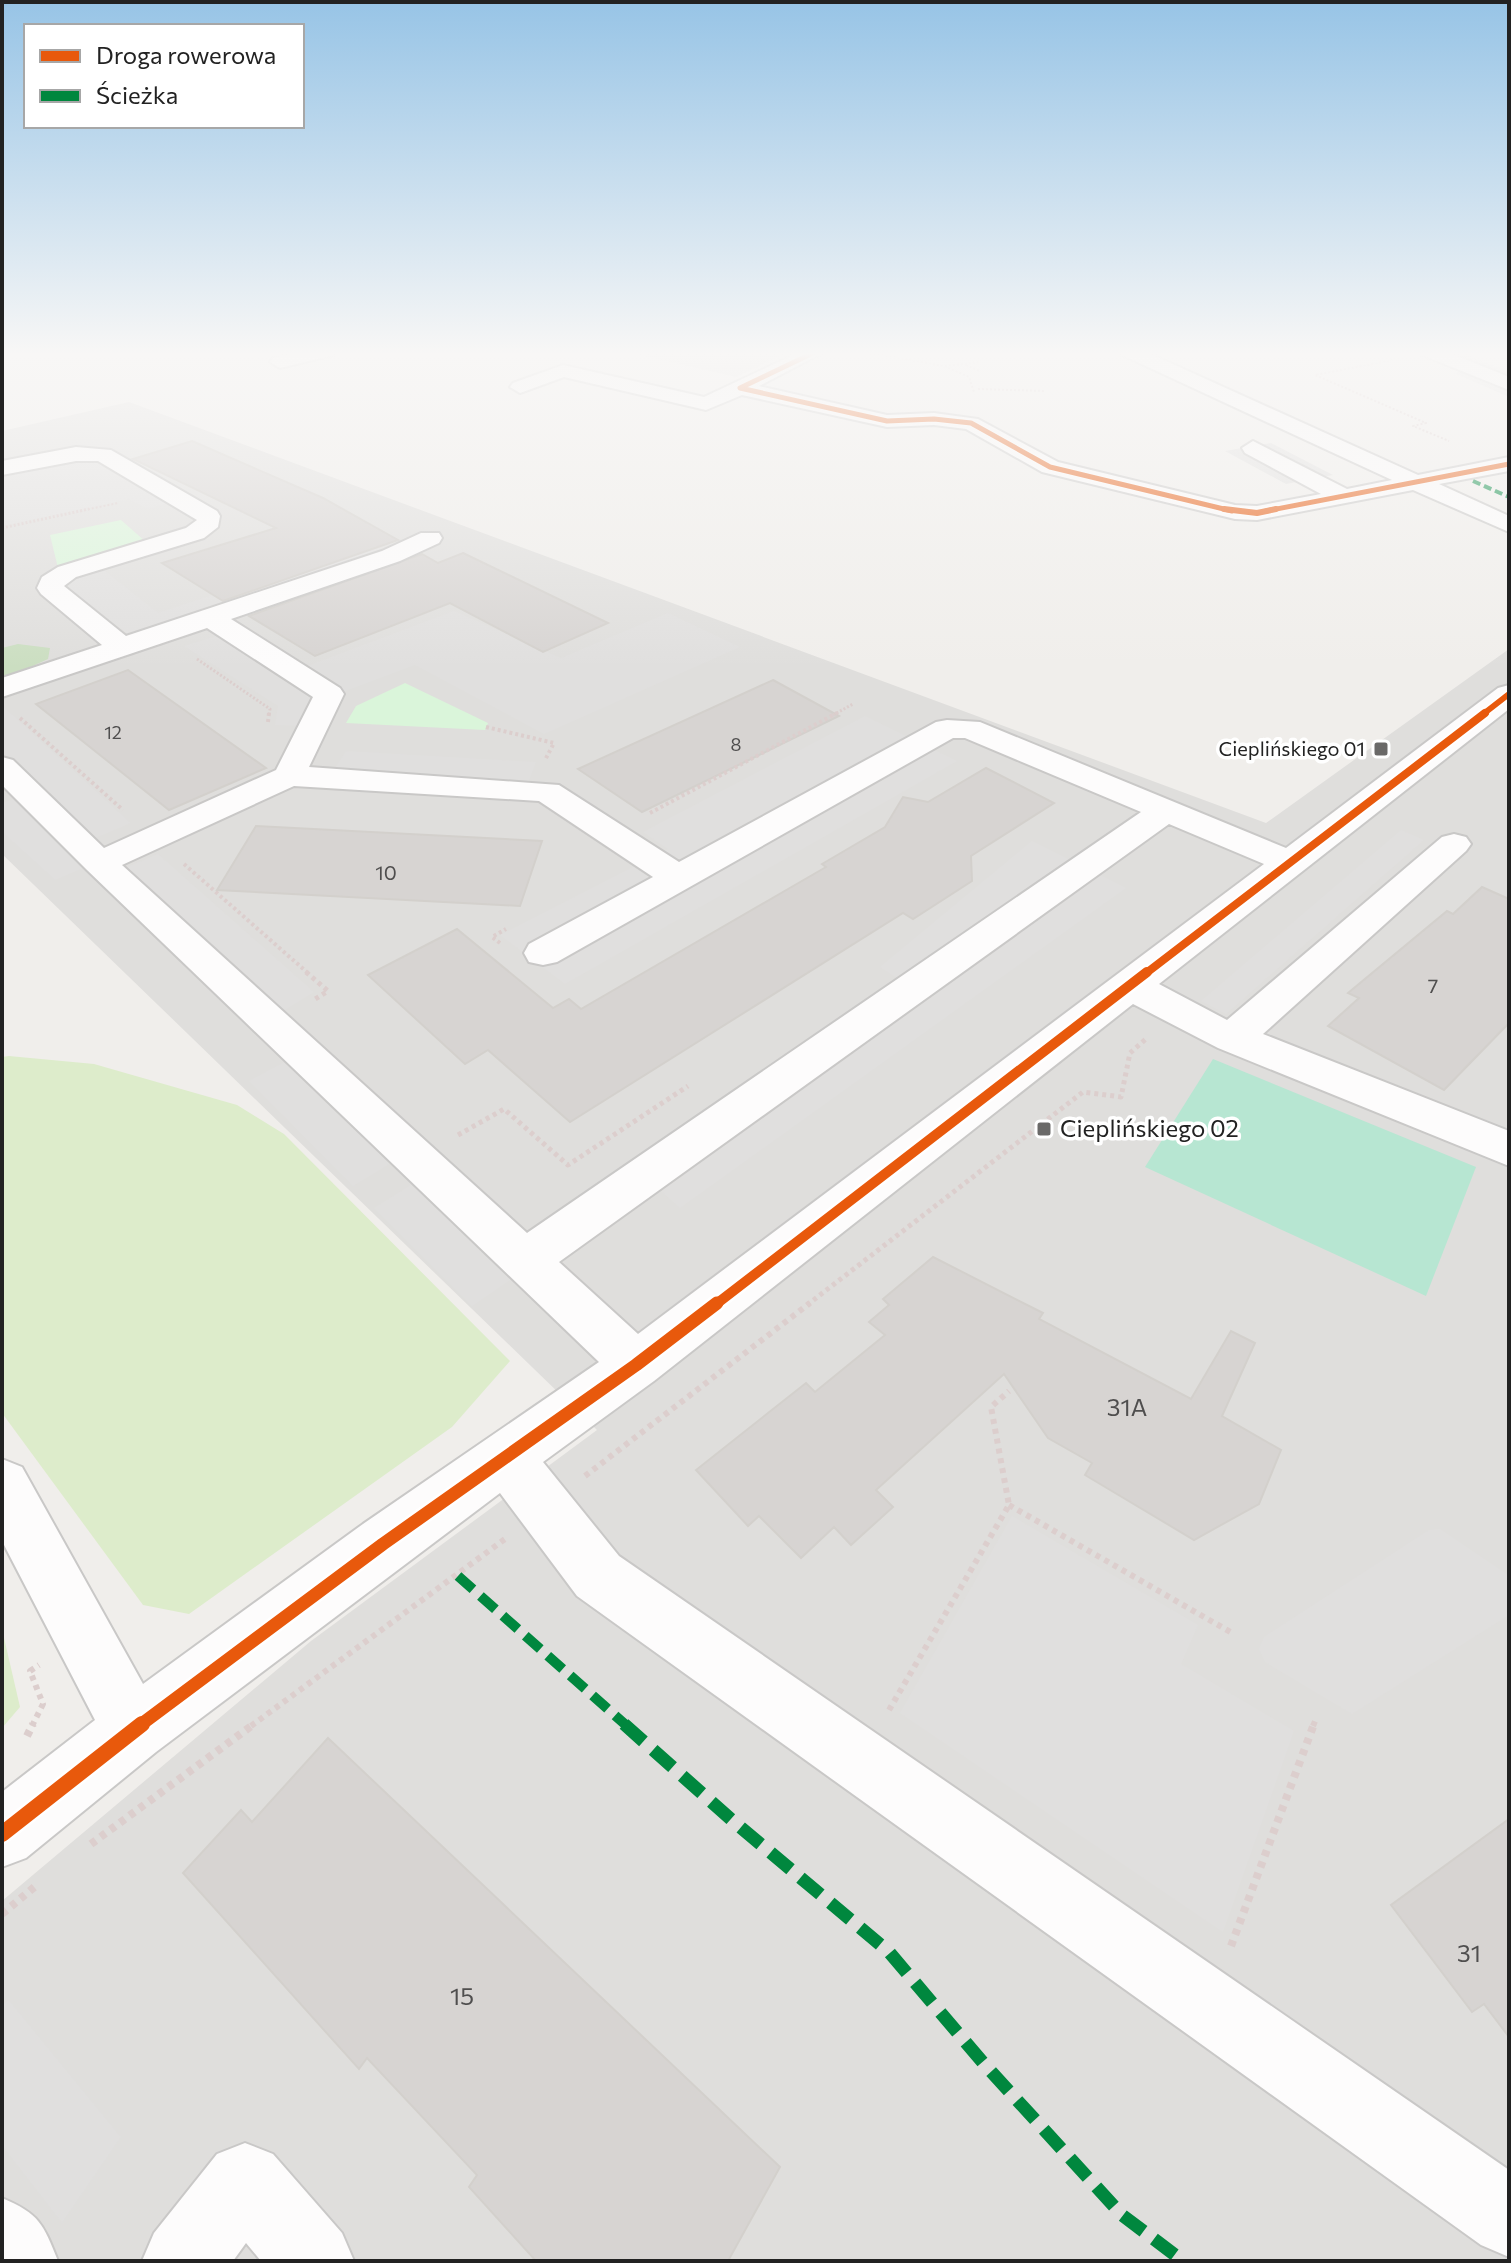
<svg xmlns="http://www.w3.org/2000/svg" width="1511" height="2263" viewBox="0 0 1511 2263" font-family="Commissioner,sans-serif">
  <style>
    .residential { fill: #dfdedc }
    .grass { fill: #ddeccb }
    .forest { fill: #cbdec1 }
    .park { fill: #daf5da }
    .pitch { fill: #b7e6d2 }
    .parking { fill: #e0dfde }
    .building { fill: #d7d4d2; stroke: #d3d0cc; stroke-width: 2 }
    .lines { fill: none; stroke-linecap: round; stroke-linejoin: round }
    .minor-casing { stroke: #c9c8c7; stroke-width: 4 }
    .path-far5 { stroke: #dccecd; stroke-width: 2; stroke-dasharray: 2 2; stroke-linecap: butt }
    .path-far4 { stroke: #dccecd; stroke-width: 3; stroke-dasharray: 2 2; stroke-linecap: butt }
    .path-far3 { stroke: #dccecd; stroke-width: 4; stroke-dasharray: 3 3; stroke-linecap: butt }
    .path-far2 { stroke: #dccecd; stroke-width: 5; stroke-dasharray: 4 4; stroke-linecap: butt }
    .path-far1 { stroke: #dccecd; stroke-width: 6; stroke-dasharray: 5 5; stroke-linecap: butt }
    .path { stroke: #dccecd; stroke-width: 8; stroke-dasharray: 6 6; stroke-linecap: butt }
    .minor { fill: #fdfcfc; fill-rule: evenodd }
    .quiet-far2 { stroke: #00873e; stroke-width: 4; stroke-dasharray: 8 4; stroke-linecap: butt }
    .quiet-far1 { stroke: #00873e; stroke-width: 10; stroke-dasharray: 20 10; stroke-linecap: butt }
    .quiet { stroke: #00873e; stroke-width: 13; stroke-dasharray: 26 13; stroke-linecap: butt }
    .cycleway-far5-casing { stroke: #fff; stroke-width: 7 }
    .cycleway-far4-casing { stroke: #fff; stroke-width: 9 }
    .cycleway-far3-casing { stroke: #fff; stroke-width: 12 }
    .cycleway-far2-casing { stroke: #fff; stroke-width: 15 }
    .cycleway-far1-casing { stroke: #fff; stroke-width: 18 }
    .cycleway-casing { stroke: #fff; stroke-width: 21 }
    .cycleway-far5 { stroke: #e8590c; stroke-width: 5 }
    .cycleway-far4 { stroke: #e8590c; stroke-width: 6 }
    .cycleway-far3 { stroke: #e8590c; stroke-width: 8 }
    .cycleway-far2 { stroke: #e8590c; stroke-width: 10 }
    .cycleway-far1 { stroke: #e8590c; stroke-width: 13 }
    .cycleway { stroke: #e8590c; stroke-width: 16 }
    .poi-dot { fill: #6a6968; stroke: #fff; stroke-width: 3 }
    .labels { text-anchor: middle; stroke-width: 7; stroke-linejoin: round; paint-order: stroke }
    .far-number-label { font-size: 18px; fill: #4f4e4e }
    .far-poi-label { font-size: 20px; fill: #222; stroke: #fff; text-anchor: end }
    .number-label { font-size: 20px; fill: #4f4e4e }
    .poi-label { font-size: 24px; fill: #222; stroke: #fff; text-anchor: start }
    .near-number-label { font-size: 24px; fill: #4f4e4e }
  </style>
  <rect width="100%" height="100%" fill="#f0eeeb"/>
  <g class="residential">
    <polygon points="623,351 791,351 736,377"/>
    <polygon points="129,402 1266,823 1509,649 1509,2261 2,2261 2,1901 311,1641 597,1430 2,854 2,431"/>
  </g>
  <g class="grass">
    <polygon points="9,1056 94,1064 237,1105 284,1134 510,1361 452,1427 189,1614 143,1605 2,1413 2,1057"/>
    <polygon points="2,1629 20,1707 2,1728"/>
  </g>
  <polygon class="forest" points="18,644 50,648 48,659 2,680 2,648"/>
  <g class="park">
    <polygon points="121,520 146,542 58,568 50,535"/>
    <polygon points="405,683 488,723 485,730 346,723 356,706"/>
  </g>
  <polygon class="pitch" points="1213,1059 1476,1167 1426,1296 1145,1167"/>
  <g class="parking">
    <polygon points="1419,351 1458,351 1509,372 1509,397 1454,373 1465,371"/>
    <polygon points="1271,443 1333,475 1286,484 1225,451"/>
    <polygon points="77,457 95,458 168,503 148,509 129,499 2,526 2,472"/>
    <polygon points="371,543 387,552 133,638 63,584 69,576 100,567 158,613"/>
    <polygon points="454,611 561,658 668,613 740,647 544,734 415,665 343,692 302,668"/>
    <polygon points="220,635 316,697 304,726 275,725 278,706 184,646"/>
    <polygon points="2,705 131,823 88,841 2,756"/>
    <polygon points="865,716 957,761 565,984 500,935 668,849 643,832"/>
    <polygon points="346,751 536,762 527,786 332,773"/>
    <polygon points="17,798 90,865 55,880 2,832 2,803"/>
    <polygon points="1401,830 1424,840 1226,1014 1201,1001"/>
    <polygon points="1032,841 1126,888 680,1208 651,1182 917,991 880,967"/>
    <polygon points="158,854 314,992 278,1014 120,870"/>
    <polygon points="292,1058 391,1163 353,1186 249,1081"/>
    <polygon points="419,1180 516,1276 472,1306 374,1208"/>
    <polygon points="1012,1516 1198,1625 1181,1664 1294,1731 1223,1932 900,1713"/>
    <polygon points="1440,1529 1508,1575 1509,1615 1352,1714 1265,1662 1259,1649 1264,1637 1429,1530"/>
    <polygon points="8,1999 121,2137 62,2223 2,2146 2,2006"/>
  </g>
  <g class="building">
    <polygon points="192,441 323,498 398,540 223,601 162,563 276,528 133,459"/>
    <polygon points="463,553 608,623 543,652 450,603 315,656 249,616 422,554 438,563"/>
    <polygon points="128,670 266,768 169,810 36,704"/>
    <polygon points="773,680 839,716 642,812 578,769"/>
    <polygon points="986,768 1054,803 971,856 972,881 913,919 903,913 570,1122 488,1050 465,1064 368,975 457,929 553,1008 569,999 581,1009 826,867 822,864 885,827 903,797 928,802"/>
    <polygon points="256,826 542,841 520,906 217,890"/>
    <polygon points="1482,887 1509,899 1509,1023 1444,1090 1328,1026 1359,998 1348,993 1447,911 1453,914"/>
    <polygon points="933,1257 1043,1313 1039,1319 1191,1399 1231,1331 1255,1343 1222,1416 1281,1450 1259,1504 1194,1540 1085,1475 1092,1463 1048,1438 1004,1374 876,1490 893,1507 851,1545 834,1527 801,1558 759,1516 748,1526 696,1470 806,1383 815,1392 885,1335 869,1322 889,1305 883,1299"/>
    <polygon points="328,1738 780,2167 728,2261 536,2261 469,2187 477,2175 367,2058 359,2069 183,1873 241,1810 252,1822"/>
    <polygon points="1509,1819 1509,2037 1484,2004 1472,2012 1391,1905"/>
  </g>
  <g class="lines">
    <defs>
      <g id="minor">
        <polygon points="304,351 336,351 334,355 280,368 270,362 273,358"/>
        <polygon points="802,351 826,351 759,386 887,415 934,413 978,419 1058,462 1235,505 1257,506 1321,494 1245,453 1242,448 1253,441 1347,489 1392,480 1122,355 1120,351 1144,351 1418,475 1509,457 1509,471 1439,484 1509,516 1509,532 1413,490 1257,520 1235,519 1042,472 966,429 934,425 887,427 742,395 706,410 564,377 520,393 510,387 513,383 563,365 704,397"/>
        <polygon points="1420,351 1445,351 1509,377 1509,390 1422,355"/>
        <path d="M76,447L111,450L217,511L220,516L218,527L204,538L76,577L64,586L126,636L382,551L421,533H439L442,538L439,543L400,561L231,619L340,688L344,694L309,767L559,785L679,862L936,722L947,720L980,722L1286,848L1498,688L1509,685V709L1159,984L1227,1020L1442,837L1454,834L1466,837L1471,844L1466,851L1263,1034L1509,1131V1166L1218,1048L1133,1004L654,1381L543,1462L619,1556L1509,2170V2257L1481,2245L577,1596L500,1493L156,1752L26,1858L2,1867V1792L95,1720L2,1541V1459L22,1467L143,1684L363,1524L599,1362L87,870L2,785V757L13,760L104,848L276,770L313,697L207,628L2,697V678L102,645L41,594L37,588L42,577L58,567L186,528L197,520L98,461H76L2,475V461ZM953,738H965L1141,812L527,1233L122,865L294,786L539,801L653,877L529,944L524,953L529,962L543,965L557,962ZM1169,824L1264,864L638,1334L559,1262Z"/>
        <polygon points="245,2143 273,2154 342,2233 354,2261 261,2261 246,2243 233,2261 142,2261 154,2233 217,2154"/>
        <path d="M2,2198C40,2214 43,2224 58,2261H2Z"/>
      </g>
    </defs>
    <use href="#minor" class="minor-casing"/>
    <g class="path-far5">
      <polyline points="858,351 944,366 969,377 974,392"/>
      <polyline points="1393,360 1315,375 1426,423 1413,426 1449,441"/>
      <polyline points="966,365 979,371"/>
      <polyline points="945,366 980,362"/>
      <polyline points="978,389 1045,391"/>
      <polyline points="80,511 118,503"/>
    </g>
    <g class="path-far4">
      <polyline points="2,528 89,509"/>
      <polyline points="197,659 270,709 269,715"/>
      <polyline points="833,715 853,704"/>
    </g>
    <g class="path-far3">
      <polyline points="20,718 123,810"/>
      <polyline points="268,722 269,713"/>
      <polyline points="486,727 554,743 545,760"/>
      <polyline points="650,813 837,713"/>
      <polyline points="184,864 309,974"/>
      <polyline points="500,943 492,937 506,929"/>
    </g>
    <g class="path-far2">
      <polyline points="306,972 328,991 312,1001"/>
      <polyline points="458,1135 504,1109 568,1165 688,1086"/>
      <polyline points="807,1305 1083,1092 1121,1097 1130,1053 1147,1038"/>
    </g>
    <g class="path-far1">
      <polyline points="585,1476 810,1303"/>
      <polyline points="1009,1505 1232,1633"/>
      <polyline points="889,1710 1009,1505 991,1407 1009,1391"/>
      <polyline points="32,1726 43,1704 30,1671 39,1665"/>
      <polyline points="251,1726 505,1539"/>
      <polyline points="1313,1726 1316,1719"/>
    </g>
    <g class="path">
      <polyline points="27,1736 33,1724"/>
      <polyline points="91,1844 254,1724"/>
      <polyline points="2,1914 38,1884"/>
      <polyline points="1231,1946 1314,1724"/>
    </g>
    <use href="#minor" class="minor"/>
    <polyline class="quiet-far2" points="1473,481 1509,497"/>
    <polyline class="quiet-far1" points="458,1576 627,1726"/>
    <polyline class="quiet" points="624,1724 733,1821 889,1952 985,2065 1122,2215 1183,2261"/>
    <defs>
      <g id="cycleway-far5">
        <polyline points="817,351 740,388 887,421 934,419 971,423 1050,467 1232,511"/>
        <polyline points="1266,511 1509,464"/>
      </g>
      <g id="cycleway-far4">
        <polyline points="1224,509 1257,513 1276,509"/>
        <polyline points="1482,715 1509,694"/>
      </g>
      <polyline id="cycleway-far3" points="1145,974 1485,713"/>
      <polyline id="cycleway-far2" points="715,1305 1147,972"/>
      <polyline id="cycleway-far1" points="139,1726 383,1544 636,1365 717,1303"/>
      <polyline id="cycleway" points="2,1834 142,1724"/>
    </defs>
    <use href="#cycleway-far5" class="cycleway-far5-casing"/>
    <use href="#cycleway-far4" class="cycleway-far4-casing"/>
    <use href="#cycleway-far3" class="cycleway-far3-casing"/>
    <use href="#cycleway-far2" class="cycleway-far2-casing"/>
    <use href="#cycleway-far1" class="cycleway-far1-casing"/>
    <use href="#cycleway" class="cycleway-casing"/>
    <use href="#cycleway-far5" class="cycleway-far5"/>
    <use href="#cycleway-far4" class="cycleway-far4"/>
    <use href="#cycleway-far3" class="cycleway-far3"/>
    <use href="#cycleway-far2" class="cycleway-far2"/>
    <use href="#cycleway-far1" class="cycleway-far1"/>
    <use href="#cycleway" class="cycleway"/>
  </g>
  <linearGradient id="sky" x2="0" y2="1"><stop stop-color="#97c4e6"/><stop offset="0.53" stop-color="#f8f7f6"/><stop offset="1" stop-color="#f8f7f6" stop-opacity="0"/></linearGradient>
  <rect width="1511" height="668" fill="url(#sky)"/>
  <g class="poi-dot">
    <rect x="1373" y="741" width="16" height="16" rx="4"/>
    <rect x="1036" y="1121" width="16" height="16" rx="4"/>
  </g>
  <g class="labels">
    <g class="far-number-label">
      <text x="113" y="739">12</text>
      <text x="736" y="751">8</text>
    </g>
    <g class="far-poi-label">
      <text x="1365" y="756">Cieplińskiego 01</text>
    </g>
    <g class="number-label">
      <text x="386" y="880">10</text>
      <text x="1433" y="993">7</text>
    </g>
    <g class="poi-label">
      <text x="1060" y="1137">Cieplińskiego 02</text>
    </g>
    <g class="near-number-label">
      <text x="1127" y="1416">31A</text>
      <text x="1469" y="1962">31</text>
      <text x="462" y="2005">15</text>
    </g>
  </g>
  <rect width="1511" height="2263" fill="none" stroke="#222222" stroke-width="8"/>
  <rect x="24" y="24" width="280" height="104" fill="#ffffff" stroke="#a7a7a7" stroke-width="2"/>
  <rect x="40" y="50" width="40" height="12" fill="#e8590c" stroke="#a7a7a7" stroke-width="2"/>
  <text x="96" y="64" font-size="24" fill="#222222">Droga rowerowa</text>
  <rect x="40" y="90" width="40" height="12" fill="#00873e" stroke="#a7a7a7" stroke-width="2"/>
  <text x="96" y="104" font-size="24" fill="#222222">Ścieżka</text>
</svg>
